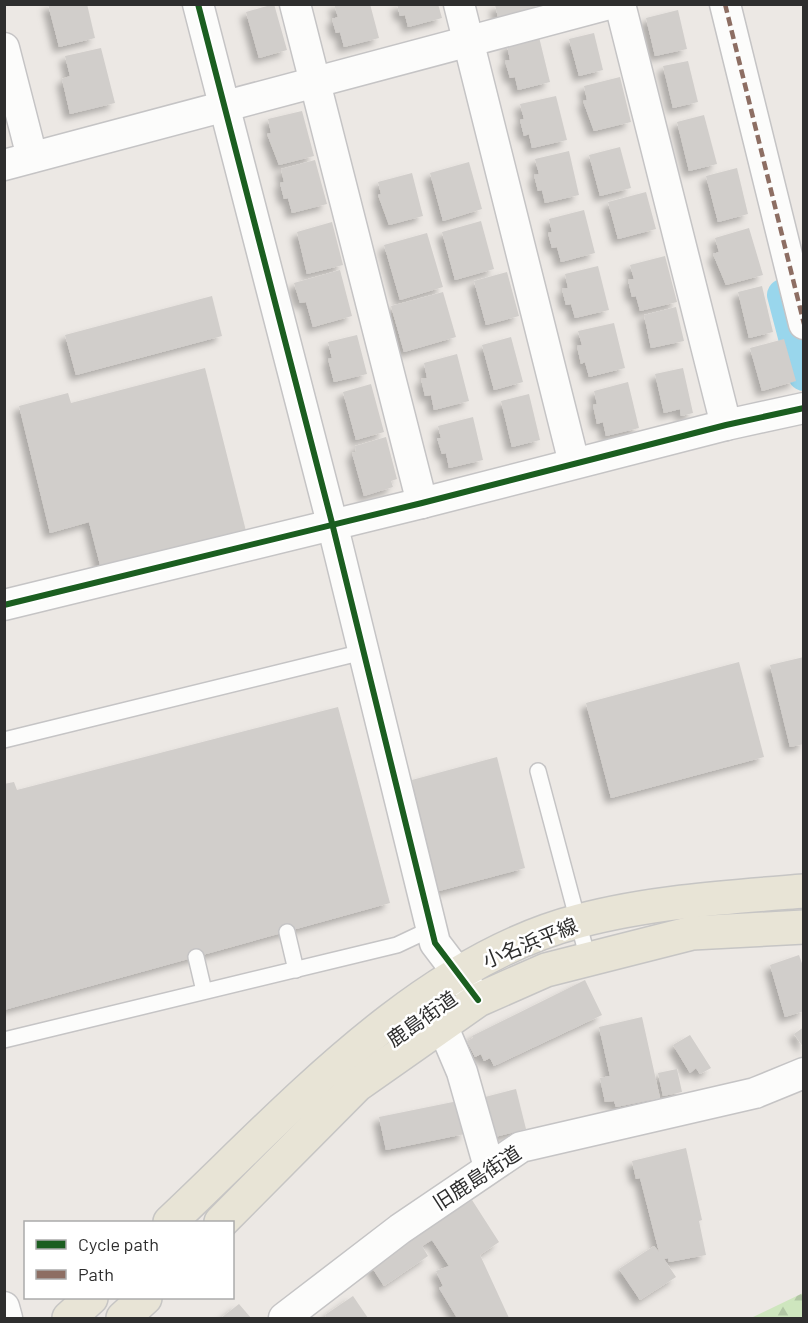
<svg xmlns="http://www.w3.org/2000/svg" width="808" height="1323" viewBox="0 0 808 1323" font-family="Barlow,'Noto Sans JP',sans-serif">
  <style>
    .forest { fill: url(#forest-firs) }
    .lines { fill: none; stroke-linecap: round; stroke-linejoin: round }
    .canal { stroke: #99d6ec; stroke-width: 32 }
    .building { fill: #d1cecb; filter: url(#shadow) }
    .lane-casing { stroke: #c5c4c5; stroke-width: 18 }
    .street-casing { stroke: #c5c4c5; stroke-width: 33 }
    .primary-casing { stroke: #c6c5c4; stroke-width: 36 }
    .lane { stroke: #fcfcfb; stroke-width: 15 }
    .street { stroke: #fcfcfb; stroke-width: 30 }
    .primary { stroke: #e8e4d6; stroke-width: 33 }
    .quiet { stroke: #8d6e63; stroke-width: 4.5; stroke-dasharray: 9 4.5; stroke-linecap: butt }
    .cycleway-casing { stroke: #fff; stroke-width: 10 }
    .cycleway { stroke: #1b5e20; stroke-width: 6 }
    .labels { text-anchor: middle; stroke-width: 5; stroke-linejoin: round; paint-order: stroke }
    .street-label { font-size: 20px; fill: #2e2e2e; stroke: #fff }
  </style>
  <defs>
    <pattern id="forest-firs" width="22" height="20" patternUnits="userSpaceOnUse" patternTransform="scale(1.5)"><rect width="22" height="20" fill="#cee6be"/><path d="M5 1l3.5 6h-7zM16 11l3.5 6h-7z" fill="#b1c6a4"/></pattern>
    <filter id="shadow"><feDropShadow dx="-5.5" dy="5.5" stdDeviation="3" flood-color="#0004"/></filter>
  </defs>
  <rect width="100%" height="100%" fill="#ece8e4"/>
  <polygon class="forest" points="803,1293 803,1318 751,1318"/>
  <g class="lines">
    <polyline class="canal" points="783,295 804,375"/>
  </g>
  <g class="building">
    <polygon points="48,4 87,4 95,38 59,47"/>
    <polygon points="274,4 287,50 259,58 246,12"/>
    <polygon points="334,4 370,4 379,38 344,47 340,32 336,33 332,19 338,17"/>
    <polygon points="397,4 438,4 442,18 408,27 405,15 400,16"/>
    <polygon points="495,5 535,5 536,8 498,17"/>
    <polygon points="678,10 687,49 655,56 646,18"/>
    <polygon points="594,33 603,70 579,76 569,39"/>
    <polygon points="539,37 550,82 518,90 515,77 510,78 505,61 510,60 507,45"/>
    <polygon points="101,48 115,103 70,114 62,79 70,76 65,56"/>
    <polygon points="688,61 698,102 673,108 663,66"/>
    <polygon points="620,77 631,122 594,131 583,101 587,100 584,86"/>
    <polygon points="556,96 567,140 532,148 529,134 524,136 520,120 524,119 520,104"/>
    <polygon points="302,111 314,156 279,165 267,134 271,133 268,119"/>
    <polygon points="704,115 717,164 689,171 677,122"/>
    <polygon points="620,147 631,188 600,196 589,155"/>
    <polygon points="569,151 579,195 545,203 542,190 538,191 534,175 539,174 535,159"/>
    <polygon points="315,160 327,204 292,213 288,198 284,199 280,183 284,182 281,169"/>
    <polygon points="469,162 482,209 443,221 430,173"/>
    <polygon points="737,168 748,214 718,222 706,176"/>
    <polygon points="412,173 423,216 389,225 378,195 381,194 378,182"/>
    <polygon points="646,192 656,229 618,239 608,202"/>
    <polygon points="584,210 595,253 561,262 557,247 552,248 548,233 552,232 549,219"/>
    <polygon points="481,221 494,269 455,280 442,232"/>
    <polygon points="332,222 343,265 307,274 297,232"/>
    <polygon points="749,228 763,275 726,285 713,254 719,252 715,238"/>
    <polygon points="427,233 443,287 400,300 384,245"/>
    <polygon points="665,256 677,302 640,311 636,296 632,297 628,280 634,279 630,265"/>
    <polygon points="598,266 609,310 575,318 571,304 566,305 562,289 568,288 565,274"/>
    <polygon points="340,270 352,316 313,327 306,302 300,303 294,283"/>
    <polygon points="507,272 519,316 486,325 474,281"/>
    <polygon points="762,286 773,332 749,338 738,292"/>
    <polygon points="443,292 456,337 404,352 391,306"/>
    <polygon points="212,296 222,336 76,375 65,335"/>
    <polygon points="676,307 684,341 651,348 644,315"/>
    <polygon points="614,323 625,368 589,377 585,362 581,364 577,346 582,345 578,331"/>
    <polygon points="357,335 367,374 334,382 328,359 332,358 328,342"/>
    <polygon points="511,337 523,382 494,390 482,345"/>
    <polygon points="784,339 796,381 762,391 750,348"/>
    <polygon points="457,354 469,401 434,410 431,395 425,396 421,379 427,378 424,363"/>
    <polygon points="205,368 246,531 101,569 89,522 50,533 19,406 68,393 71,403"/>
    <polygon points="683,368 693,413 681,416 680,409 664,413 655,374"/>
    <polygon points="628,382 639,428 606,436 603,422 597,424 593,405 597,404 594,391"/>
    <polygon points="371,384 384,432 356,440 343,392"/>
    <polygon points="529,394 540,440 512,447 501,401"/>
    <polygon points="473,417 483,460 449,468 446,453 442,454 437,438 441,438 438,426"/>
    <polygon points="386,437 397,479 391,481 393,487 364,496 352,453 356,452 355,446"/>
    <polygon points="804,657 804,744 790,747 770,665"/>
    <polygon points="739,662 764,757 611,798 586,703"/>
    <polygon points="338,707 390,903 4,1010 4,784 14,782 17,790"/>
    <polygon points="497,757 525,868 439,891 412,780"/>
    <polygon points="799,955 804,969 804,1011 785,1017 770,965"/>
    <polygon points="585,980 602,1015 494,1066 490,1058 484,1061 481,1054 475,1057 467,1041 473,1038 472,1036"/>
    <polygon points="642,1017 660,1098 616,1107 614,1101 605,1102 600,1078 610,1076 599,1027"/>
    <polygon points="804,1027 804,1048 794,1034"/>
    <polygon points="690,1035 711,1068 700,1074 696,1068 690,1073 673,1045"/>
    <polygon points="677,1069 682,1092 663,1096 658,1073"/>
    <polygon points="516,1089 526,1129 495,1137 485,1097"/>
    <polygon points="458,1101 465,1134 386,1150 379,1117"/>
    <polygon points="686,1148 702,1220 699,1221 706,1255 669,1262 668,1258 664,1259 676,1277 640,1300 619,1269 654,1246 659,1252 640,1178 636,1179 632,1161"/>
    <polygon points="472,1200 499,1242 480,1255 509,1318 457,1318 439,1288 443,1286 436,1271 449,1266 432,1240 422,1246 428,1256 384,1286 371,1266"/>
    <polygon points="353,1296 368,1318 327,1318 325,1315"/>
    <polygon points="239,1304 251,1318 221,1318"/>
  </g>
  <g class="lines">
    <defs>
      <g id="lane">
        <polyline points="4,740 363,652"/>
        <polyline points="538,771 588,959"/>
        <polyline points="287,932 296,970"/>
        <polyline points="196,957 204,991"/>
        <polyline points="4,1040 397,945 431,929"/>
      </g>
      <g id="street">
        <polyline points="198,4 332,523 435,943 473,993"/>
        <polyline points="295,4 422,503"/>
        <polyline points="459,4 574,463"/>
        <polyline points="620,4 726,425"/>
        <polyline points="725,4 804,324"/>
        <polyline points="4,48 32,157"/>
        <polyline points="4,165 609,4"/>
        <polyline points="4,605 422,503 726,425 804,408"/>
        <polyline points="442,1025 462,1072 489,1167"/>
        <polyline points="4,1307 7,1318"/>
        <polyline points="284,1318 400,1229 521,1147 755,1093 804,1073"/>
      </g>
      <g id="primary">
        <path d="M170,1222C286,1113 419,962 579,921C651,902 729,897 804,891"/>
        <polyline points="221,1222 357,1085 478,1000 546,970 692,933 804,927"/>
        <polyline points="69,1318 91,1298"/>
        <polyline points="123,1318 145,1298"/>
      </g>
    </defs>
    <use href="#lane" class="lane-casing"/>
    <use href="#street" class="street-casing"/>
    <use href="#primary" class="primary-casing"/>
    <use href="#lane" class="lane"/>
    <use href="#street" class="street"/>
    <use href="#primary" class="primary"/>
    <polyline class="quiet" points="725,4 804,324"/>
    <defs>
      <g id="cycleway">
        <polyline points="198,4 332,523 435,943 478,1000"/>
        <polyline points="4,605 422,503 726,425 804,408"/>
      </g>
    </defs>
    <use href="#cycleway" class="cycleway-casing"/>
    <use href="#cycleway" class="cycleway"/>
  </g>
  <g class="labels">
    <g class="street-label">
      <text transform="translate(530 943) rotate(-22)" y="7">小名浜平線</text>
      <text transform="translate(422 1019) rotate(-35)" y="7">鹿島街道</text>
      <text transform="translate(477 1178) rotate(-33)" y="7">旧鹿島街道</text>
    </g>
  </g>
  <rect width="808" height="1323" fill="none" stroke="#2e2e2e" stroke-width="12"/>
  <rect x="24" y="1221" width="210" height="78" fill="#ffffff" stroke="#ababab" stroke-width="1.5"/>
  <rect x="36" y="1240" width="30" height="9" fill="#1b5e20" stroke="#ababab" stroke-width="1.5"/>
  <text x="78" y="1251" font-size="18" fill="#2e2e2e">Cycle path</text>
  <rect x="36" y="1270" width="30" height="9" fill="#8d6e63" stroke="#ababab" stroke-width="1.5"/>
  <text x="78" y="1281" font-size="18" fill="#2e2e2e">Path</text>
</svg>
